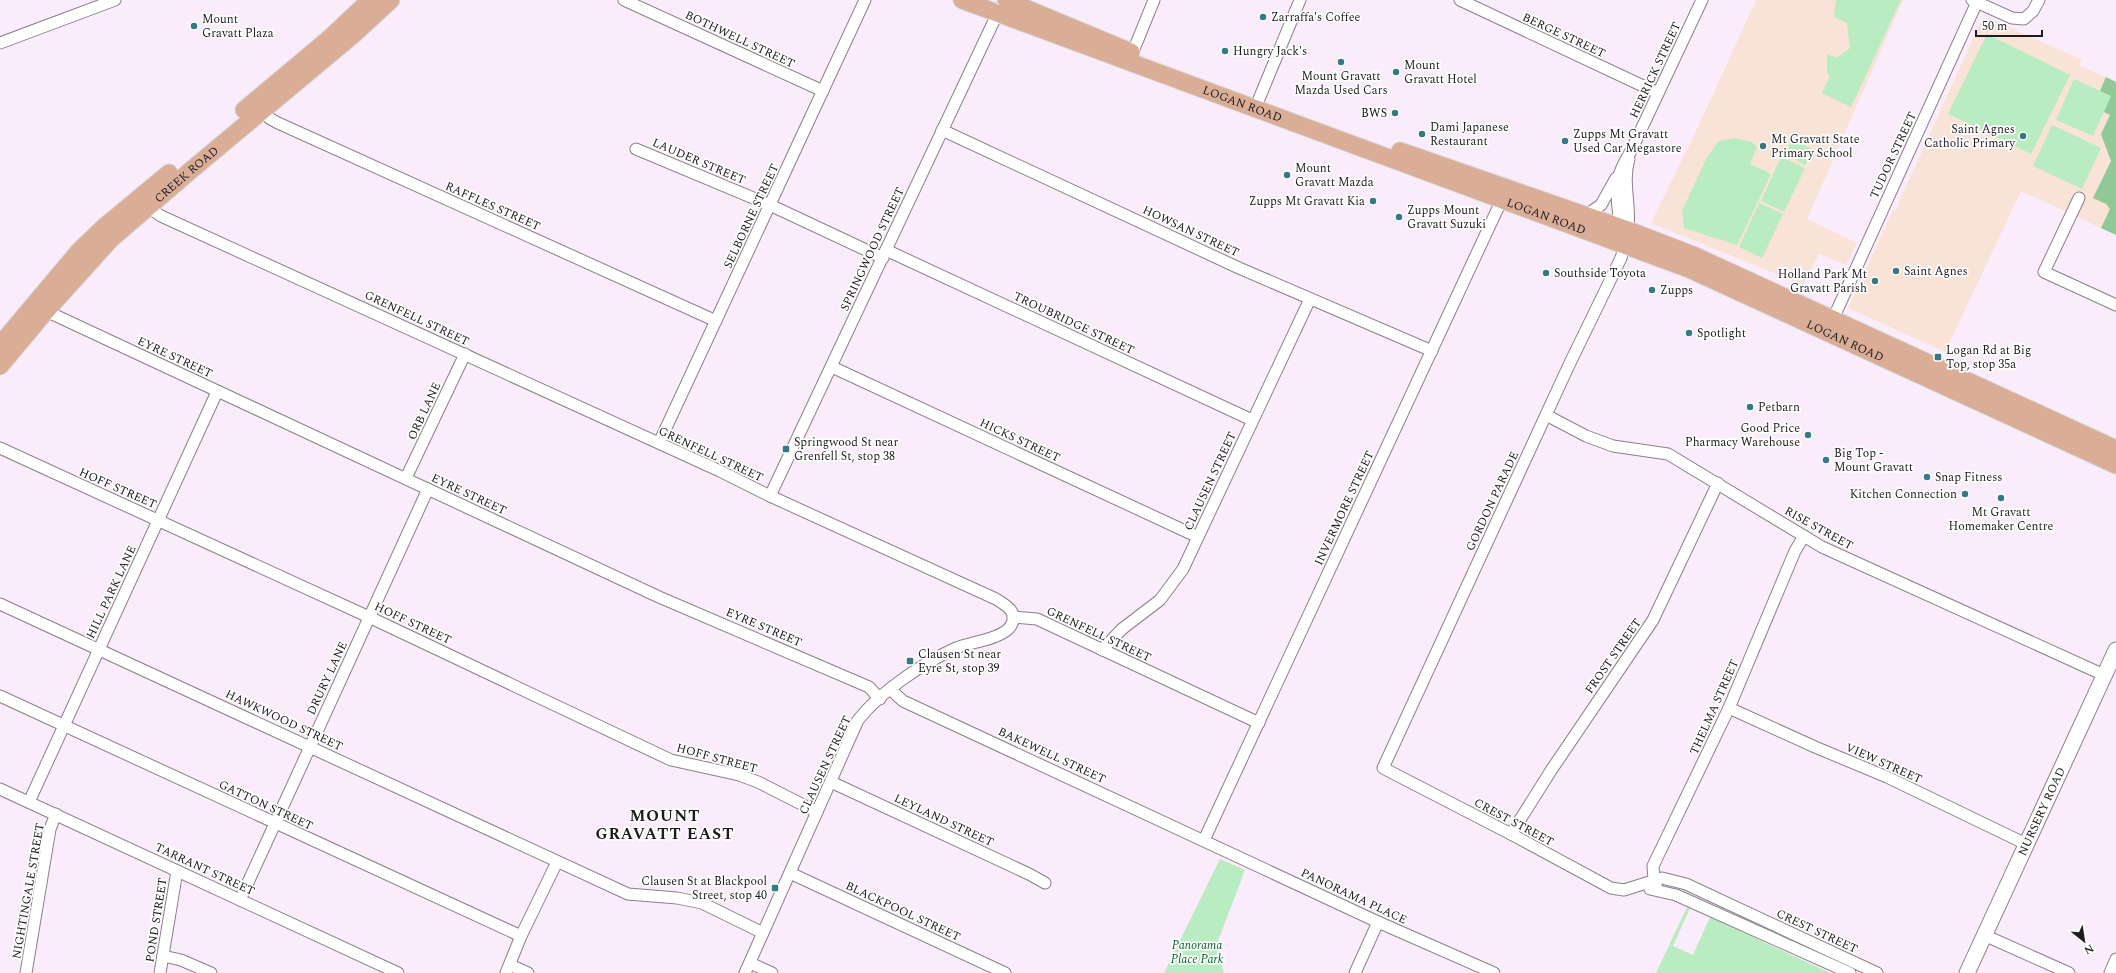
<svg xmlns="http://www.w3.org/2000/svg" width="2116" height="973" viewBox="0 0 2116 973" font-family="Spectral,serif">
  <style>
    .education { fill: #f9e2d6 }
    .green { fill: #b9ecc0 }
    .forest { fill: #8ec997 }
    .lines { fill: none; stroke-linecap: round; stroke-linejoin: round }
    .street-casing { stroke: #8c7f8d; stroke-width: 13 }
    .secondary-casing { stroke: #8c7f8d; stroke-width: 17 }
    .primary-casing { stroke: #d7d6d7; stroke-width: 19 }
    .street { stroke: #fff; stroke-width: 11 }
    .secondary { stroke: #fff; stroke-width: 15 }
    .primary { stroke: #daad97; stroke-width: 17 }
    .poi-dot { fill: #337986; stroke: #fff; stroke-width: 1.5 }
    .labels { text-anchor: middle; stroke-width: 3.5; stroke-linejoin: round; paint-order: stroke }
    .poi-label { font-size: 12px; fill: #1f1a1f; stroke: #fff; text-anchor: start }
    .street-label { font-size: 12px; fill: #1f1a1f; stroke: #fff }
    .park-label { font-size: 12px; font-style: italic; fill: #046528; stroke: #fff }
    .district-label { font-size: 16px; font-weight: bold; letter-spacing: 1px; fill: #1f1a1f; stroke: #fff }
  </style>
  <rect width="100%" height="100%" fill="#fbecfb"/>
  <g class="education">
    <polygon points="1756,0 1903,0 1807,219 1857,243 1846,265 1819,254 1803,285 1651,223 1698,127"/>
    <polygon points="1989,18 2082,60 2079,65 2116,82 2116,235 2021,191 1945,352 1848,308 1893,210 1895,211 1981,21"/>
  </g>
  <g class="green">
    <polygon points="1836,0 1901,0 1851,107 1822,93 1830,76 1827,73 1827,54 1837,58 1850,48 1847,23 1834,17"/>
    <polygon points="1987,34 2070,75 2031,154 1948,114"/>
    <polygon points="2074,79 2111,96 2093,136 2056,120"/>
    <polygon points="2052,125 2101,148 2082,189 2033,166"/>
    <polygon points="1794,136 1804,145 1814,150 1805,165 1785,153 1783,153 1788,149"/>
    <polygon points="1735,138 1752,142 1757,148 1750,164 1771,174 1737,245 1684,228 1682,211 1707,157 1719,141"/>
    <polygon points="1781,157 1805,168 1784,212 1761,201"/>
    <polygon points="1759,203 1783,214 1762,258 1739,247"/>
    <polygon points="1220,859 1245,870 1216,946 1224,973 1164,973"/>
    <polygon points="1687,907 1690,908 1673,946 1693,955 1710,917 1830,973 1656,973"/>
  </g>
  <polygon class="forest" points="2106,77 2116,82 2116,235 2101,228 2110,209 2106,204 2093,198 2111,161 2101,134 2110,115 2104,112 2111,96 2100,91"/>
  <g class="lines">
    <defs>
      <g id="street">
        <polyline points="624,0 823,91"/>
        <polyline points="1460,0 1658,93"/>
        <polyline points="1972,0 2012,18 2024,19 2033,11 2039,0"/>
        <polyline points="0,43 115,0"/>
        <polyline points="1130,59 1154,0"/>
        <polyline points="1259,99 1300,0"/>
        <polyline points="263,110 269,118 278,123 716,321"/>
        <polyline points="942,130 1239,268 1432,351"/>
        <polyline points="636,149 770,205 883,258"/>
        <polyline points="2079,198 2044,272 2116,305"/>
        <path d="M148,207L161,216L720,471L770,496L996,599C1006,605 1020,613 1010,627C1001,639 971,642 956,648C923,663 881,691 858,720L745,973"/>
        <polyline points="1586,215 1601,205 1616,178"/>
        <path d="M1620,227C1617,192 1611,183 1631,151L1702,0"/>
        <path d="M1628,230C1631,206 1622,182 1629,159"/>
        <polyline points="1625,245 1621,258 1569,365 1383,768 1511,834 1611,888 1624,890 1662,878 1686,884 1877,973"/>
        <polyline points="886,250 1252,420"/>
        <polyline points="46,311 659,597 869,687 880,699"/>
        <polyline points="1833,319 1977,2"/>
        <polyline points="832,367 1198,537"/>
        <polyline points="1546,415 1586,436 1613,446 1668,454 1822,547 2104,675"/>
        <polyline points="659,443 865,0"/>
        <polyline points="0,448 369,617 671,760 739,775 758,782 817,812"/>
        <polyline points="406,478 465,354"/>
        <polyline points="770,496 1000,8"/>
        <polyline points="0,604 628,894 677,898 702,903 763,933"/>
        <polyline points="1013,617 1037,619 1259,723"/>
        <polyline points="1102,650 1122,629 1160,600 1183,569 1310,299"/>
        <polyline points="891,690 903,701 1378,922 1494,973"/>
        <polyline points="0,696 521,936"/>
        <polyline points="1729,708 1815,747 1887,777 2026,844"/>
        <polyline points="831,782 1029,874 1045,883"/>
        <polyline points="0,789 398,973"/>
        <polyline points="29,802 217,392"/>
        <polyline points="1511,834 1552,769 1653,620 1718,483"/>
        <polyline points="1204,840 1504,195"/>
        <polyline points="790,873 1005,973"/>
        <polyline points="1650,889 1676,895 1850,973"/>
        <polyline points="1657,889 1654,879 1653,866 1729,708 1795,551 1804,536"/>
        <polyline points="240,900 428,489"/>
        <polyline points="1984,935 2069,973"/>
        <polyline points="163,956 181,960 211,973"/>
        <polyline points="750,963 772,973"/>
        <polyline points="510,965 528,973"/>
        <polyline points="26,973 50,829 56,814"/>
        <polyline points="160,973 177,871"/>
        <polyline points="506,973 521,936 557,862"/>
        <polyline points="1355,973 1378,922"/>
        <polyline points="2110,973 2116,959"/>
      </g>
      <g id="secondary">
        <path id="s1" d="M1967,973L2116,650"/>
      </g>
      <g id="primary">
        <path id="s2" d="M962,0L1689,269L2116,465"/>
        <polyline points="1006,0 1131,52"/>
        <polyline points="244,110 331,37 370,0"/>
        <polyline points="1400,151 1628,230 1693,255 2116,449"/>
        <polyline points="0,345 79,251 104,227 169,173"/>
        <path id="s3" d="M0,366L46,311L111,239L190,171L353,35L391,0"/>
      </g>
    </defs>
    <use href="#street" class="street-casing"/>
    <use href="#secondary" class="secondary-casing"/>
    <use href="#primary" class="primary-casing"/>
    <use href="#street" class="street"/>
    <use href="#secondary" class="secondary"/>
    <use href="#primary" class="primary"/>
  </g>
  <g class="poi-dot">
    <circle cx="1263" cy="17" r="4"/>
    <circle cx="194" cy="26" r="4"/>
    <circle cx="1225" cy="51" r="4"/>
    <circle cx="1341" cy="62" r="4"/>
    <circle cx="1396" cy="72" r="4"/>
    <circle cx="1395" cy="113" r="4"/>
    <circle cx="1422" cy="134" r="4"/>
    <circle cx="2023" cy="136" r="4"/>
    <circle cx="1565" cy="141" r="4"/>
    <circle cx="1763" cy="146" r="4"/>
    <circle cx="1287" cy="175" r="4"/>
    <circle cx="1373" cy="201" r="4"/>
    <circle cx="1399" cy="217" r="4"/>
    <circle cx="1896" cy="271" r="4"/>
    <circle cx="1546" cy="273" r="4"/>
    <circle cx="1875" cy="281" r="4"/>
    <circle cx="1652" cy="290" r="4"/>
    <circle cx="1689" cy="333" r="4"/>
    <rect x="1934" y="353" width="8" height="8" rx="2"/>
    <circle cx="1750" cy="407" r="4"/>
    <circle cx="1808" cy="435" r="4"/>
    <rect x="782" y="445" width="8" height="8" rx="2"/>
    <circle cx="1826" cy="460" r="4"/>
    <circle cx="1927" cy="477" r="4"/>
    <circle cx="1965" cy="494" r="4"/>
    <circle cx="2001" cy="498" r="4"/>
    <rect x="906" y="657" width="8" height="8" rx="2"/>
    <rect x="771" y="884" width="8" height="8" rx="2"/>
  </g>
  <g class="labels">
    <g class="poi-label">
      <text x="1271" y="21">Zarraffa's Coffee</text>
      <text x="202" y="23">Mount<tspan x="202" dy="14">Gravatt Plaza</tspan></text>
      <text x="1233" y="55">Hungry Jack's</text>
      <text x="1404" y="69">Mount<tspan x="1404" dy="14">Gravatt Hotel</tspan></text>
      <text x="1341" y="80" text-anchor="middle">Mount Gravatt<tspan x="1341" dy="14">Mazda Used Cars</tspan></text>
      <text x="1387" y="117" text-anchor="end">BWS</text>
      <text x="1430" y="131">Dami Japanese<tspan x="1430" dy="14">Restaurant</tspan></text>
      <text x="2015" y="133" text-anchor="end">Saint Agnes<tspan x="2015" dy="14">Catholic Primary</tspan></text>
      <text x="1573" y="138">Zupps Mt Gravatt<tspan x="1573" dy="14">Used Car Megastore</tspan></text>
      <text x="1771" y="143">Mt Gravatt State<tspan x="1771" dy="14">Primary School</tspan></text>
      <text x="1295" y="172">Mount<tspan x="1295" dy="14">Gravatt Mazda</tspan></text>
      <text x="1365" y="205" text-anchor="end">Zupps Mt Gravatt Kia</text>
      <text x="1407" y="214">Zupps Mount<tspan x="1407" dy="14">Gravatt Suzuki</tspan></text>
      <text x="1904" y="275">Saint Agnes</text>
      <text x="1554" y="277">Southside Toyota</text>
      <text x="1867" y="278" text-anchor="end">Holland Park Mt<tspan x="1867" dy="14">Gravatt Parish</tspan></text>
      <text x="1660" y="294">Zupps</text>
      <text x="1697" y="337">Spotlight</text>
      <text x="1946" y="354">Logan Rd at Big<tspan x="1946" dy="14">Top, stop 35a</tspan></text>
      <text x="1758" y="411">Petbarn</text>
      <text x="1800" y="432" text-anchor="end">Good Price<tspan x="1800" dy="14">Pharmacy Warehouse</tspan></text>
      <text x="794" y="446">Springwood St near<tspan x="794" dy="14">Grenfell St, stop 38</tspan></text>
      <text x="1834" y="457">Big Top -<tspan x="1834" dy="14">Mount Gravatt</tspan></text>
      <text x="1935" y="481">Snap Fitness</text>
      <text x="1957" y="498" text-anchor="end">Kitchen Connection</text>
      <text x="2001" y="516" text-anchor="middle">Mt Gravatt<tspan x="2001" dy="14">Homemaker Centre</tspan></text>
      <text x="918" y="658">Clausen St near<tspan x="918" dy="14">Eyre St, stop 39</tspan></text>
      <text x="767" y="885" text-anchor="end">Clausen St at Blackpool<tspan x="767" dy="14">Street, stop 40</tspan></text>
    </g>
    <g class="street-label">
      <text transform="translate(1564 35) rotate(25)" y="4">BERGE STREET</text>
      <text transform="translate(740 39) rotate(25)" y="4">BOTHWELL STREET</text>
      <text transform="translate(1655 70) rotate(-65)" y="4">HERRICK STREET</text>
      <text dy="4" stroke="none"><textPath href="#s2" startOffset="299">LOGAN ROAD</textPath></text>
      <text transform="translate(1893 155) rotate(-65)" y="4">TUDOR STREET</text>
      <text transform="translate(699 161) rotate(23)" y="4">LAUDER STREET</text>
      <text dy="4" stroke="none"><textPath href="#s3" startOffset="268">CREEK ROAD</textPath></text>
      <text transform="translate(493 206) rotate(24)" y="4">RAFFLES STREET</text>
      <text transform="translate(751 216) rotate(-65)" y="4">SELBORNE STREET</text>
      <text dy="4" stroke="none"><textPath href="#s2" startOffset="623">LOGAN ROAD</textPath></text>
      <text transform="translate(1191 231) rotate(25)" y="4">HOWSAN STREET</text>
      <text transform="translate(872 249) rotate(-65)" y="4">SPRINGWOOD STREET</text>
      <text transform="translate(417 318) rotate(25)" y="4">GRENFELL STREET</text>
      <text transform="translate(1074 323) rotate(25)" y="4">TROUBRIDGE STREET</text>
      <text dy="4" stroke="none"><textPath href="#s2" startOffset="947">LOGAN ROAD</textPath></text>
      <text transform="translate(175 357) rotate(25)" y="4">EYRE STREET</text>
      <text transform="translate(424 411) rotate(-65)" y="4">ORB LANE</text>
      <text transform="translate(1020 440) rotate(25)" y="4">HICKS STREET</text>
      <text transform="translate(711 454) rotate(25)" y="4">GRENFELL STREET</text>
      <text transform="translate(1210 481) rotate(-65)" y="4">CLAUSEN STREET</text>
      <text transform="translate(118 488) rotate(24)" y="4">HOFF STREET</text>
      <text transform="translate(469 494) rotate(25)" y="4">EYRE STREET</text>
      <text transform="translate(1492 501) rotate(-65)" y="4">GORDON PARADE</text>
      <text transform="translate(1344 508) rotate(-65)" y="4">INVERMORE STREET</text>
      <text transform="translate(1819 528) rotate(29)" y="4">RISE STREET</text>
      <text transform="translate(111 592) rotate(-65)" y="4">HILL PARK LANE</text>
      <text transform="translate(413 623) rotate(25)" y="4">HOFF STREET</text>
      <text transform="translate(764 627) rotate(23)" y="4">EYRE STREET</text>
      <text transform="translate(1099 634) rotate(25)" y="4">GRENFELL STREET</text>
      <text transform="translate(1613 656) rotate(-55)" y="4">FROST STREET</text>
      <text transform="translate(327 678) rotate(-65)" y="4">DRURY LANE</text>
      <text transform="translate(1714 707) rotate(-66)" y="4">THELMA STREET</text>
      <text transform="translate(284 720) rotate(25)" y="4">HAWKWOOD STREET</text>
      <text transform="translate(1052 755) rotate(25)" y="4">BAKEWELL STREET</text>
      <text transform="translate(717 758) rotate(15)" y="4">HOFF STREET</text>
      <text transform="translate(1884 763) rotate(24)" y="4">VIEW STREET</text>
      <text transform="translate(825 765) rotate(-65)" y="4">CLAUSEN STREET</text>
      <text transform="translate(266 805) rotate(25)" y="4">GATTON STREET</text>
      <text dy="4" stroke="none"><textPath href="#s1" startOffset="178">NURSERY ROAD</textPath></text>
      <text transform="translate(944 820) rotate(25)" y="4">LEYLAND STREET</text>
      <text transform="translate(1514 822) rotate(28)" y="4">CREST STREET</text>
      <text transform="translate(205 869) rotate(25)" y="4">TARRANT STREET</text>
      <text transform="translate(28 891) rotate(-80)" y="4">NIGHTINGALE STREET</text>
      <text transform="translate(1354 896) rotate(25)" y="4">PANORAMA PLACE</text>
      <text transform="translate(903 911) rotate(25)" y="4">BLACKPOOL STREET</text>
      <text transform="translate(156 920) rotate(-81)" y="4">POND STREET</text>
      <text transform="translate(1817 931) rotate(25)" y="4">CREST STREET</text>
    </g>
    <g class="park-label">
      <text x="1197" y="949">Panorama<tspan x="1197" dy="14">Place Park</tspan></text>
    </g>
    <g class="district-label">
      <text x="665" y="821">MOUNT<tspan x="665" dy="18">GRAVATT EAST</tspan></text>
    </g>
  </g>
  <g transform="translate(2084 941) rotate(150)" stroke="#ffffff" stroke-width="3" paint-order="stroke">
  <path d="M0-3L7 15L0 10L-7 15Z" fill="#1f1a1f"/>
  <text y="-6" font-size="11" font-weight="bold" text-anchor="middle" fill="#1f1a1f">N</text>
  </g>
  <path d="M1976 30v6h66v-6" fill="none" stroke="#1f1a1f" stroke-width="2"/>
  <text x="1982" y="30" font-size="12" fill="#1f1a1f" stroke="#ffffff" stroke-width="3" paint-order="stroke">50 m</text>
</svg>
